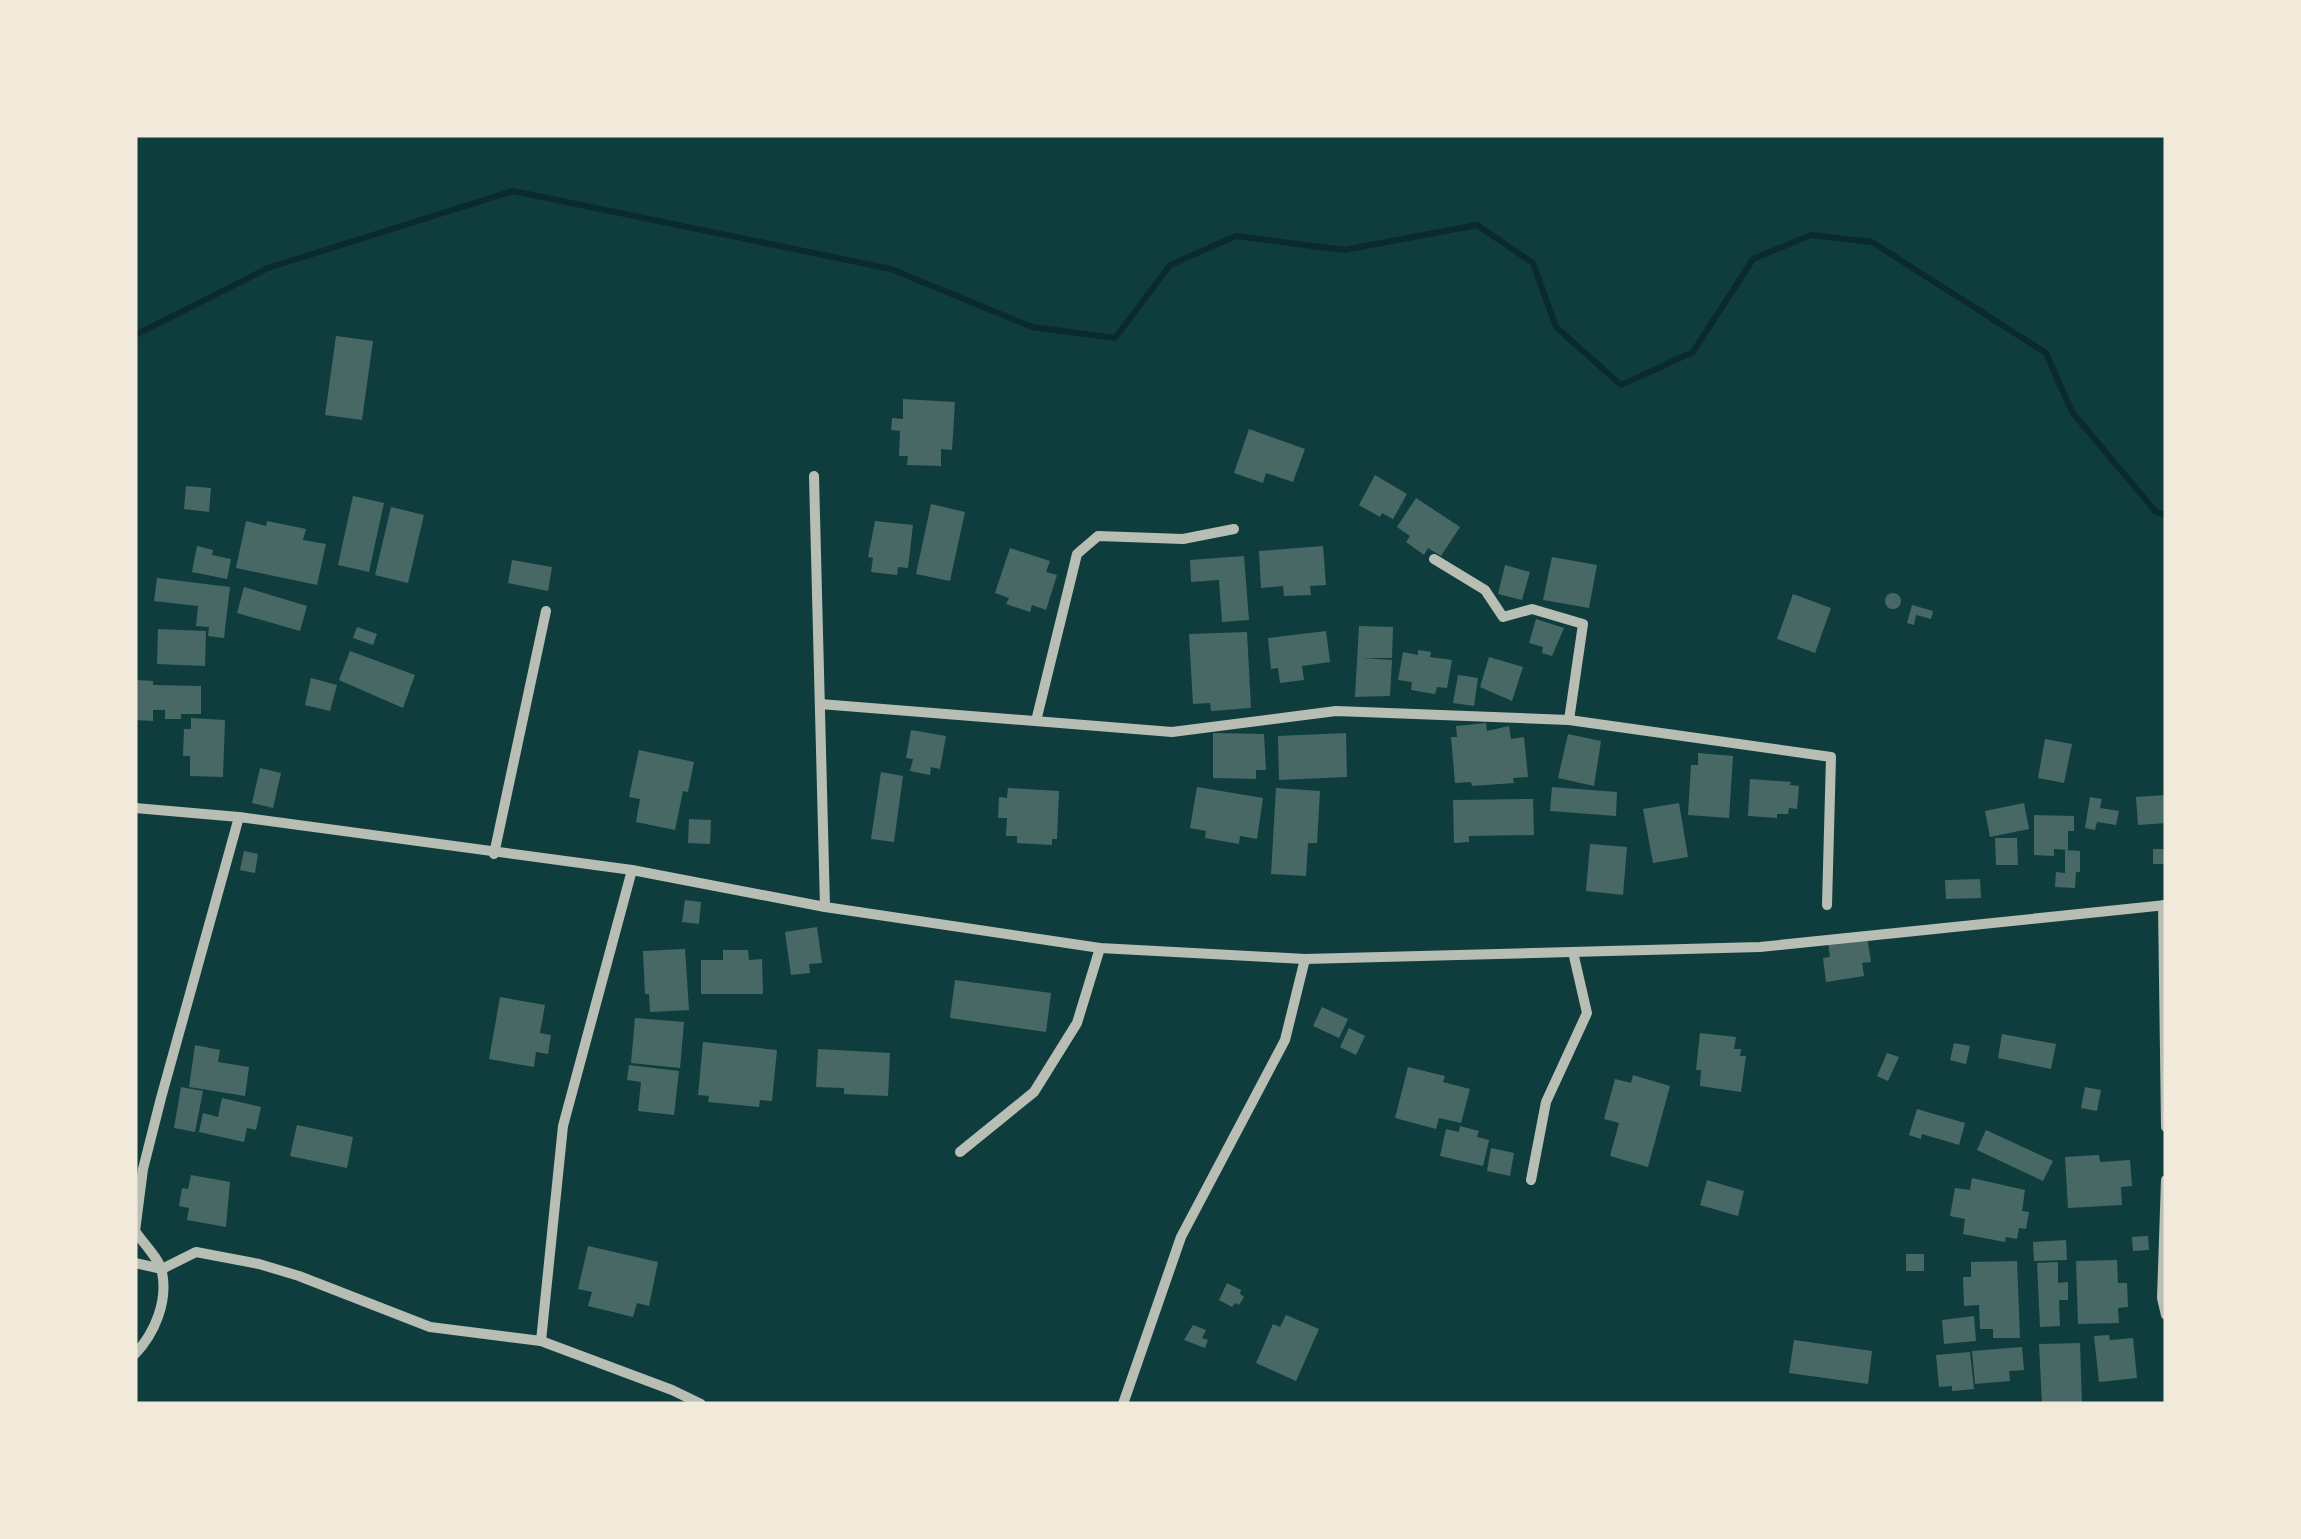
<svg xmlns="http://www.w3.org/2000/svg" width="2301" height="1539" viewBox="0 0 2301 1539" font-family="Overpass,sans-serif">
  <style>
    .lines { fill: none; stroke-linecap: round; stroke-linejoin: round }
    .stream { stroke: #0a2a2b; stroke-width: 6 }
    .building { fill: #486865 }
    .minor { stroke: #b8beb3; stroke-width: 10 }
  </style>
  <rect width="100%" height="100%" fill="#0f3d3e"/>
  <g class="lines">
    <polyline class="stream" points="135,335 268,268 513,191 891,269 1032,327 1115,338 1170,265 1236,236 1344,250 1477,225 1533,263 1556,327 1621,385 1693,352 1753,259 1811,235 1872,242 2046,353 2072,412 2156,512 2166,515"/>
  </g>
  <g class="building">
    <polygon points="336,336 373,341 362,420 325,415"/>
    <polygon points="903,399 955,402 952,450 941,449 941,466 907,465 908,456 899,456 900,431 891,430 892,418 903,419"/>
    <polygon points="1249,429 1305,449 1293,482 1266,473 1263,483 1234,473"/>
    <polygon points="1375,475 1407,494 1393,519 1382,513 1380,517 1359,505"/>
    <polygon points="186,486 211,488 209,512 184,509"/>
    <polygon points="353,496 384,503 369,572 338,565"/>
    <polygon points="1416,498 1460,527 1441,556 1428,548 1424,555 1406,542 1410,536 1397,527"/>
    <polygon points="931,504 965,512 950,581 916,574"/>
    <polygon points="391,507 424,515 408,583 375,575"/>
    <polygon points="246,521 266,526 267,521 306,529 303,540 326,544 317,585 236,568"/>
    <polygon points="875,521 913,525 908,568 898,567 897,575 871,572 873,558 868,557"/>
    <polygon points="197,546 213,550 212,555 231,559 227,579 192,572"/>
    <polygon points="1323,546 1326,585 1310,586 1311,595 1284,596 1283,586 1261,588 1259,551"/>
    <polygon points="1010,548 1050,561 1046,572 1057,575 1046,610 1032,605 1030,612 1006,604 1009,598 995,593"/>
    <polygon points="1244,556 1249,620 1222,622 1219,580 1191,582 1190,560"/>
    <polygon points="1552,557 1597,565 1589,608 1543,600"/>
    <polygon points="512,560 552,567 548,591 508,583"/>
    <polygon points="1505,565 1530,572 1522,600 1498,594"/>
    <polygon points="157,578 230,587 224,638 208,636 209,627 196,626 198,606 154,601"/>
    <polygon points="244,587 307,606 300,631 237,613"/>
    <circle cx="1893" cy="601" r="8"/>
    <polygon points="1793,594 1831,608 1815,653 1777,639"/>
    <polygon points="1912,605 1933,611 1931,619 1916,615 1914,625 1907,623"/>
    <polygon points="1536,619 1564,628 1552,656 1542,653 1543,647 1529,643"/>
    <polygon points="1359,626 1393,627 1392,658 1362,658 1392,660 1390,696 1355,697"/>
    <polygon points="357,627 377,634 373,645 353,638"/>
    <polygon points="158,629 206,631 205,666 157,664"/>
    <polygon points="1326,631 1330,662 1302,666 1304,680 1280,683 1278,668 1271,669 1268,638"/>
    <polygon points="1247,632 1251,708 1211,711 1210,703 1193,704 1189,634"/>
    <polygon points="1418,650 1431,652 1430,657 1452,660 1447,688 1437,687 1435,694 1411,690 1412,682 1398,680 1403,652 1418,655"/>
    <polygon points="350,651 415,675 403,708 339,680"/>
    <polygon points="1489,657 1523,667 1512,701 1480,687"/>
    <polygon points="1458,675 1478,678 1474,706 1453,703"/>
    <polygon points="311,678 337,685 330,711 305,705"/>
    <polygon points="136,680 153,681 153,685 201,686 201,714 181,714 181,719 165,719 165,710 153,710 153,721 135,720"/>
    <polygon points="191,718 225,720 223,777 190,776 190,756 183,756 184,729 191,729"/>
    <polygon points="1486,723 1487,731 1509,726 1511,739 1524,737 1528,777 1513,778 1514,783 1472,786 1471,782 1455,783 1451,737 1457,737 1456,726"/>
    <polygon points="911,730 946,736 940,769 931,767 930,775 910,771 913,759 906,758"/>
    <polygon points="1213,733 1264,734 1266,770 1256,770 1256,779 1213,778"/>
    <polygon points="1346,733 1347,777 1279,780 1278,736"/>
    <polygon points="1568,734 1601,741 1594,786 1558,778"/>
    <polygon points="2045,739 2072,744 2064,783 2038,778"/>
    <polygon points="639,750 694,762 688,792 683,791 675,830 636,822 640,799 629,797"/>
    <polygon points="1698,753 1733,756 1729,818 1688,815 1691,765 1698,765"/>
    <polygon points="260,768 281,773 273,808 252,803"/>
    <polygon points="881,772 903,776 894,842 871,839"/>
    <polygon points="1750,779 1791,782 1790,785 1799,786 1797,809 1789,808 1788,814 1777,814 1777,818 1748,816"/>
    <polygon points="1197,787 1263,798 1257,839 1240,836 1239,844 1205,838 1206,831 1190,828"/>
    <polygon points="1552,787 1617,792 1616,816 1550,811"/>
    <polygon points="1008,788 1059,791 1057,839 1052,839 1052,845 1017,843 1017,836 1006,836 1007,818 998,818 999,797 1007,798"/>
    <polygon points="1276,788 1320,791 1317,843 1308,843 1306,876 1271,874"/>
    <polygon points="2166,795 2166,823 2138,825 2136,797"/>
    <polygon points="2090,797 2102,799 2100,808 2119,811 2116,825 2097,822 2095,830 2085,828"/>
    <polygon points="1533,799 1534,835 1469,836 1469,842 1454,843 1453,800"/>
    <polygon points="1679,803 1688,857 1653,863 1643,809"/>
    <polygon points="2024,803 2029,829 1990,837 1985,811"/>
    <polygon points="2034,815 2074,816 2074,831 2068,831 2068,850 2054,849 2054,856 2034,855"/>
    <polygon points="689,819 711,820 710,844 688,843"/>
    <polygon points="1995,838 2017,838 2018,865 1996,865"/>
    <polygon points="1590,844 1627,847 1623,895 1586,891"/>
    <rect x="2153" y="849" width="13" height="15"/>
    <polygon points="2065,850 2080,851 2080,872 2076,872 2075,888 2055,887 2056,872 2065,873"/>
    <polygon points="244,851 258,854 255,873 240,870"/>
    <polygon points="1980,879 1981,898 1946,899 1945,880"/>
    <polygon points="685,900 701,902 699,924 682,922"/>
    <polygon points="817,927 822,963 809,964 810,973 791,975 785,932"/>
    <polygon points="1867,936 1871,962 1862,963 1864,976 1826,982 1823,958 1830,957 1828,942"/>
    <polygon points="685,949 689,1010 650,1012 649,994 645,994 643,951"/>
    <polygon points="723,950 748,950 749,960 762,959 763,994 701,994 701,960 723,960"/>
    <polygon points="955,980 1051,993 1046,1032 950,1018"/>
    <polygon points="500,997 545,1005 540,1033 551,1035 548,1054 536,1052 534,1067 489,1059"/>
    <polygon points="1322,1007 1348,1019 1339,1038 1313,1026"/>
    <polygon points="635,1018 684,1022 680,1068 631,1063"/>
    <polygon points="1349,1028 1365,1036 1356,1055 1340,1047"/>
    <polygon points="1700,1033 1736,1037 1734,1049 1741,1049 1740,1056 1746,1056 1741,1092 1700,1086 1701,1070 1696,1070"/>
    <polygon points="2002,1034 2056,1044 2051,1069 1998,1058"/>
    <polygon points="703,1042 777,1050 772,1101 760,1100 759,1107 708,1102 709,1096 698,1095"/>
    <polygon points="1954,1043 1970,1046 1966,1064 1950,1060"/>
    <polygon points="195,1045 220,1050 218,1062 249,1067 245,1096 189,1087"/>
    <polygon points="818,1049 890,1053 888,1096 844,1094 844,1088 816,1087"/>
    <polygon points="1887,1053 1899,1057 1888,1081 1877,1076"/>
    <polygon points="629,1065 679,1071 674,1115 638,1111 641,1082 627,1080"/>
    <polygon points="1408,1067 1445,1076 1443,1082 1470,1089 1461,1123 1439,1118 1436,1129 1395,1118"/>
    <polygon points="1633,1075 1670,1086 1648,1167 1610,1156 1619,1123 1604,1119 1615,1079 1631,1083"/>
    <polygon points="181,1087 203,1091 195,1132 174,1128"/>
    <polygon points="2085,1087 2101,1090 2097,1111 2081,1108"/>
    <polygon points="222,1098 261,1107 256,1130 247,1128 244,1142 199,1132 203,1113 218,1117"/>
    <polygon points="1917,1109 1965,1123 1959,1145 1922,1134 1921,1139 1909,1135"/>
    <polygon points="297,1125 353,1137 347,1168 290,1156"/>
    <polygon points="1460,1126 1479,1131 1477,1137 1489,1140 1483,1166 1440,1156 1446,1129 1459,1132"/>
    <polygon points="1986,1130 2053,1161 2043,1181 1977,1150"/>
    <polygon points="1491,1148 1514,1153 1510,1176 1487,1171"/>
    <polygon points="2099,1155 2100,1162 2130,1160 2132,1186 2121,1187 2122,1205 2068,1208 2065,1157"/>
    <polygon points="191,1175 230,1182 226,1227 187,1220 189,1208 179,1206 182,1188 188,1189"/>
    <polygon points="1972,1178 2025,1190 2022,1211 2029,1212 2026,1229 2019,1228 2017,1239 2006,1237 2005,1242 1963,1234 1965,1219 1950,1216 1955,1188 1970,1190"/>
    <polygon points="1707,1180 1744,1191 1738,1216 1700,1205"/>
    <polygon points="2148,1236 2149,1250 2133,1251 2132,1237"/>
    <polygon points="2066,1240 2067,1260 2034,1261 2033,1242"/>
    <polygon points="588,1246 658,1262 649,1306 637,1303 633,1317 588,1306 592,1292 578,1289"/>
    <rect x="1906" y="1254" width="18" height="17"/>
    <polygon points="2117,1260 2118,1283 2127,1283 2128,1307 2118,1308 2119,1323 2078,1324 2076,1261"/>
    <polygon points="2017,1261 2020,1338 1993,1338 1993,1329 1980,1329 1979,1305 1964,1306 1963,1277 1971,1277 1971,1262"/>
    <polygon points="2058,1262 2058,1283 2068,1282 2068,1300 2059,1300 2060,1326 2040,1327 2037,1263"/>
    <polygon points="1227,1283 1241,1290 1240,1294 1244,1297 1239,1305 1235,1303 1232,1307 1219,1300"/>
    <polygon points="1286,1315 1319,1329 1296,1381 1256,1363 1273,1324 1280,1327"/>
    <polygon points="1974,1316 1976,1341 1944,1344 1942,1320"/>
    <polygon points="1193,1325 1206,1330 1202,1338 1208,1340 1205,1348 1184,1340"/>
    <polygon points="2109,1335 2110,1340 2133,1338 2137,1378 2099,1382 2094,1336"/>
    <polygon points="1794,1340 1872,1351 1868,1384 1789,1373"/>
    <polygon points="2080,1343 2082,1404 2042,1404 2039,1344"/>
    <polygon points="2022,1347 2024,1370 2009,1371 2010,1381 1975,1384 1972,1351"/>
    <polygon points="1970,1352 1974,1389 1952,1391 1952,1386 1939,1387 1936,1355"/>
  </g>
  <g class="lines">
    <g class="minor">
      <polyline points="814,476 825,907"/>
      <polyline points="1434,559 1485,590 1503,617 1532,609 1583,624 1569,720"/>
      <polyline points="820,704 1172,732 1336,711 1569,720 1831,757 1827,905"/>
      <polyline points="1036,721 1077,554 1098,536 1183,539 1234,529"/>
      <polyline points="135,808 239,817 632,870 825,907 1100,948 1305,959 1760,947 2166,905"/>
      <polyline points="494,854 546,611"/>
      <polyline points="2163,905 2166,1127"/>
      <polyline points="960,1152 1034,1092 1077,1023 1100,948"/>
      <polyline points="1531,1180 1546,1102 1587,1013 1573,952"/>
      <polyline points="2166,1180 2162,1298 2166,1315"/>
      <polyline points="135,1231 143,1169 161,1098 239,817"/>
      <path d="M135,1231C143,1243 159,1258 162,1272C168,1301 155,1333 135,1354"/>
      <polyline points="135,1263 162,1269 196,1252 259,1264 299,1276 430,1327 541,1341 672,1390 701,1404"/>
      <polyline points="541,1341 563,1126 632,870"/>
      <polyline points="1123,1404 1181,1237 1285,1040 1305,959"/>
    </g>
  </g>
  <rect width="2301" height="1539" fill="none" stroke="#f1e9da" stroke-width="275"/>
</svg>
